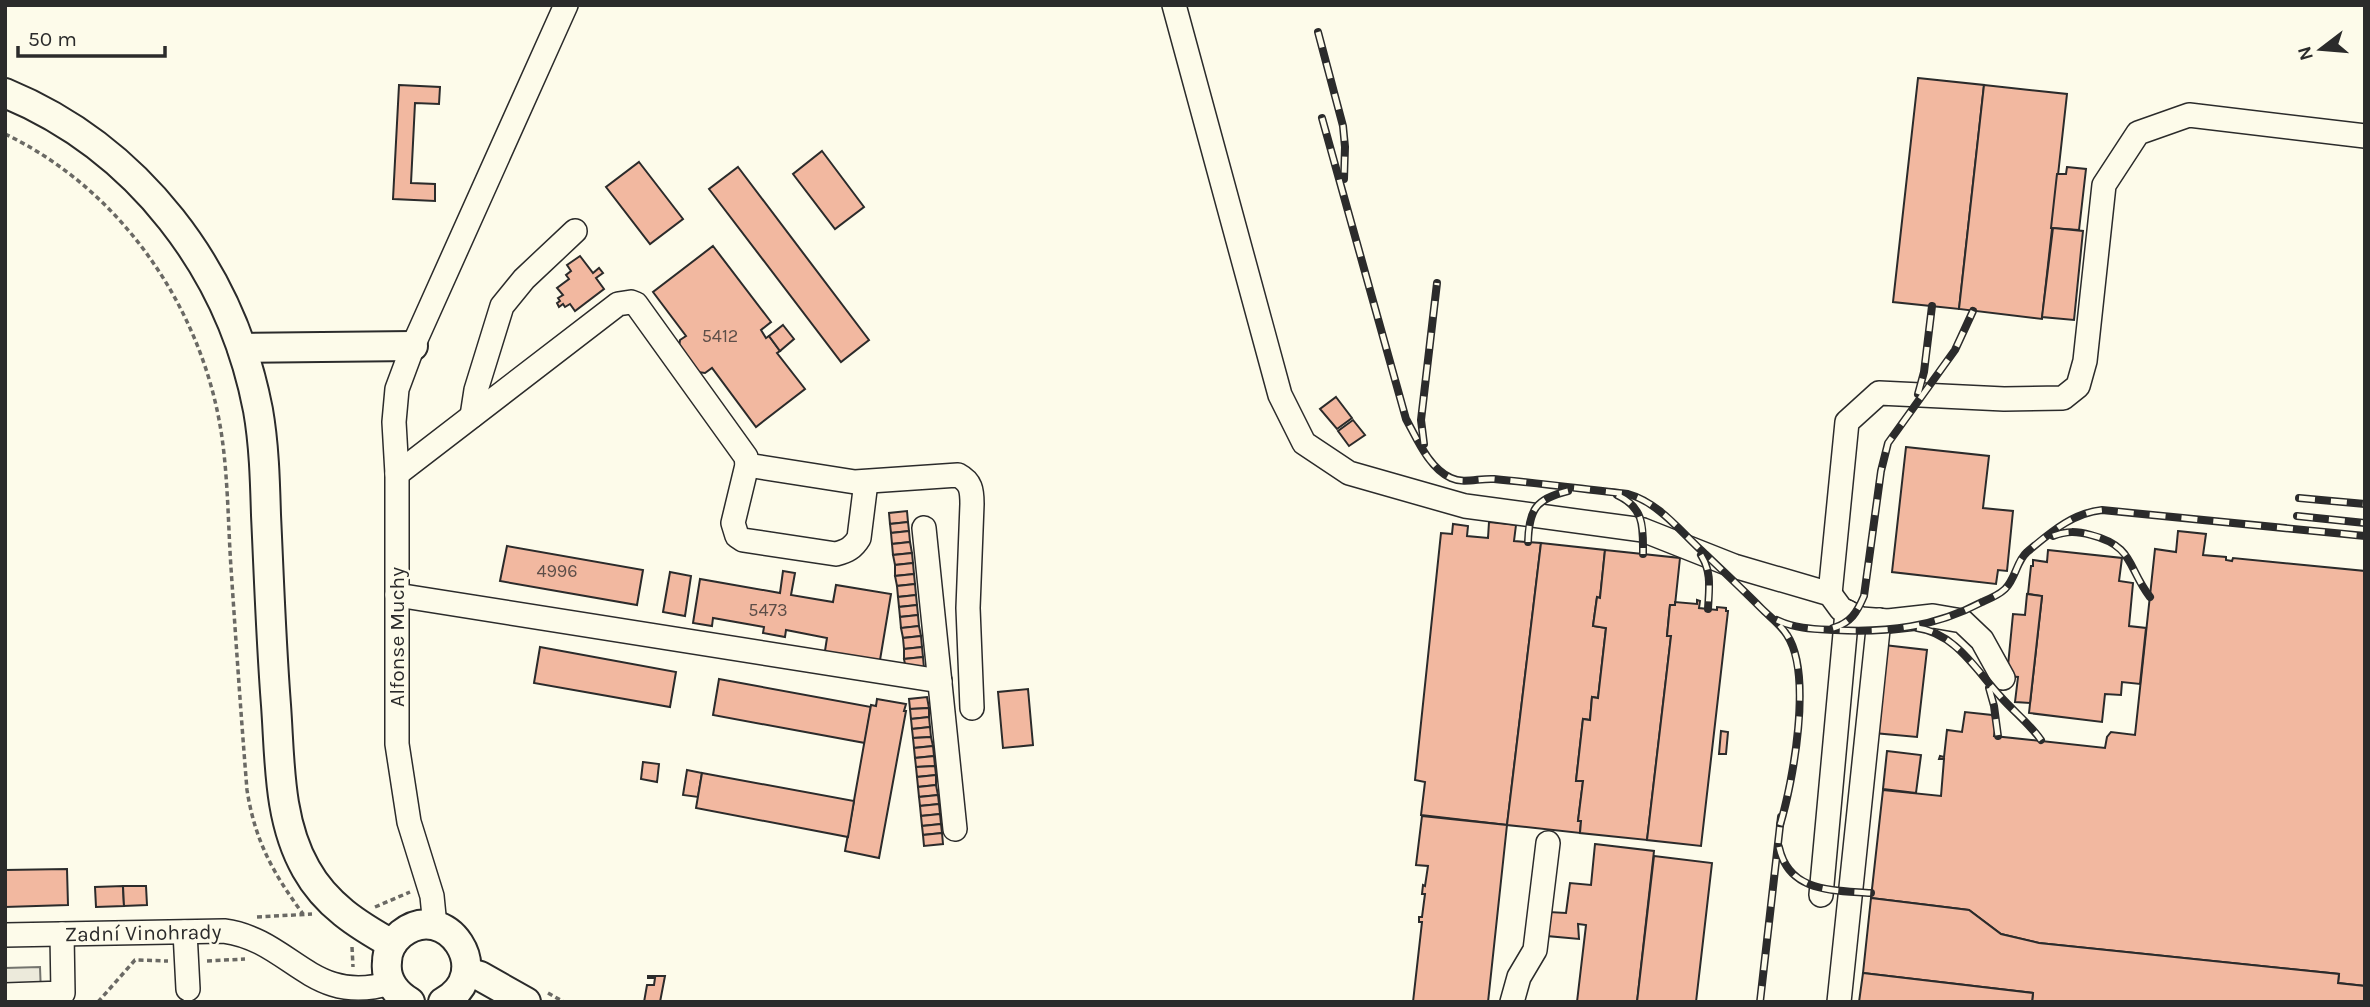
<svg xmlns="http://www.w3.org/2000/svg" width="2370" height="1007" viewBox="0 0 2370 1007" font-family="Karla,sans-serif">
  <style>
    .parking { fill: #eceadb; stroke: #74746e; stroke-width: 2 }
    .building { fill: #f2b8a0; stroke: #2b2b2b; stroke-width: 2 }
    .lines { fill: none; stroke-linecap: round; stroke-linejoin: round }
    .minor-casing { stroke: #2b2b2b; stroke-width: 26 }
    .major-casing { stroke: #2b2b2b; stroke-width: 32 }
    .path { stroke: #6a6964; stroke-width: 3.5; stroke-dasharray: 5 3.5; stroke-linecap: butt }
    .minor { stroke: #fdfbea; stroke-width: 23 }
    .major { stroke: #fdfbea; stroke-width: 28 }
    .rail-casing { stroke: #2b2b2b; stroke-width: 8 }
    .rail { stroke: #fdfbea; stroke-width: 5; stroke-dasharray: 16; stroke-linecap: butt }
    .labels { text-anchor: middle; stroke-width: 5; stroke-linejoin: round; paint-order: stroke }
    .number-label { font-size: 18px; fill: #5d4e48 }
    .street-label { font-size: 21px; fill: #2b2b2b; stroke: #fdfbea }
  </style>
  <rect width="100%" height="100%" fill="#fdfbea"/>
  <polygon class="parking" points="40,967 41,994 5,1002 5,968"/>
  <g class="building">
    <polygon points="1918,78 1984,85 1959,309 1893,302"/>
    <polygon points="399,85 440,87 439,104 415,103 411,183 435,184 435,201 393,199"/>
    <polygon points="1984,85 2067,94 2042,319 1959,309"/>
    <polygon points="822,151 864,207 835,229 793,174"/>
    <polygon points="639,162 683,219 650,244 606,187"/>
    <polygon points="738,167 869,340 841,362 709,189"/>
    <polygon points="2067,167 2086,169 2079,230 2051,228 2057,174 2066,174"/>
    <polygon points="2053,228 2083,231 2074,320 2042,317"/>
    <polygon points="713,246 771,322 761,330 766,338 769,336 780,351 777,353 805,389 756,427 712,368 705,373 698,372 679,348 680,340 686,336 653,292"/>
    <polygon points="580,256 593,273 599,268 603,273 596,278 604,289 575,311 570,304 565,307 563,304 559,307 557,303 560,301 558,298 563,295 557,288 569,279 566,275 571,271 567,265"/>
    <polygon points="783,325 794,339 780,351 769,336"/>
    <polygon points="1336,397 1352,418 1337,429 1320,409"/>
    <polygon points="1353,420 1365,435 1349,446 1338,431"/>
    <polygon points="1906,447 1989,456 1983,508 2013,511 2007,571 1998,570 1996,584 1892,572"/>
    <polygon points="907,511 908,522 890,524 889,513"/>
    <polygon points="908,522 909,531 891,533 890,524"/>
    <polygon points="1489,522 1516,525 1514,541 1541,543 1507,825 1421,815 1425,782 1415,780 1441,533 1452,534 1453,524 1468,526 1467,536 1488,538"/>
    <polygon points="909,531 910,542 892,544 891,533"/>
    <polygon points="2178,531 2206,534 2203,555 2226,557 2226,560 2232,561 2233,558 2365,571 2365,986 2338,983 2339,974 2039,943 2001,934 1969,910 1871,898 1883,790 1941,796 1944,759 1939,759 1940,756 1944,757 1947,730 1962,732 1965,712 1992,715 1996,723 1994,736 2105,748 2107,737 2111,732 2135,735 2155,549 2176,552"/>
    <polygon points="910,542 912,553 893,555 892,544"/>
    <polygon points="1541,543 1605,550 1600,598 1597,597 1593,626 1606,628 1598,698 1592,697 1590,720 1583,719 1576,781 1583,781 1578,821 1581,821 1580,833 1507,825"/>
    <polygon points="507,546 643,570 637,605 500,581"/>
    <polygon points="1605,550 1680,558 1675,605 1670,605 1667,636 1671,636 1647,840 1580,833 1581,821 1578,821 1583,781 1576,781 1583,719 1590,720 1592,697 1598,698 1606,628 1593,626 1597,597 1600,598"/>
    <polygon points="2048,550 2122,558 2119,581 2133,583 2129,626 2146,628 2140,684 2122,682 2121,695 2105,694 2102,722 2029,713 2042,596 2028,594 2031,566 2033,566 2033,560 2047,562"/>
    <polygon points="912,553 913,563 895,565 893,555"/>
    <polygon points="913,563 914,574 895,576 895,565"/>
    <polygon points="783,571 795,573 791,595 833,602 836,585 891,594 879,666 824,657 827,638 786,630 785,637 763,633 764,627 713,618 712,626 693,623 700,579 780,593"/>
    <polygon points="670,572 691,576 685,616 663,612"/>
    <polygon points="914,574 915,584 897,586 895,576"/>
    <polygon points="915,584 916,595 898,597 897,586"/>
    <polygon points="2027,594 2042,596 2030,703 2015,702 2018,677 2007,676 2013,614 2025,615"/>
    <polygon points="916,595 917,605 899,607 898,597"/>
    <polygon points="1697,600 1700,601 1699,608 1717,610 1717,607 1726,608 1726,611 1728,611 1701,846 1647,840 1671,636 1667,636 1670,605 1675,605 1675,602 1697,604"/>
    <polygon points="917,605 918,615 900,617 899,607"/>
    <polygon points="918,615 919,626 901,628 900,617"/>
    <polygon points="919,626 921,636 903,638 901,628"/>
    <polygon points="921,636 922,647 904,649 903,638"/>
    <polygon points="1884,645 1927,650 1917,737 1874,733"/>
    <polygon points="540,647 676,672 670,707 534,683"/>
    <polygon points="922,647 923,657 904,659 904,649"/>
    <polygon points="923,657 924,668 906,670 904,659"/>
    <polygon points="719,679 871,707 865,743 713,715"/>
    <polygon points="1028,689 1033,745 1003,748 998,692"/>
    <polygon points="927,697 929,708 910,709 909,699"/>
    <polygon points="877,699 906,704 904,711 906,711 879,858 845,851 871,705 876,706"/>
    <polygon points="929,708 929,717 911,719 910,709"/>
    <polygon points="929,717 930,727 912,729 911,719"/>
    <polygon points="930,727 931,737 913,738 912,729"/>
    <polygon points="1721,731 1728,732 1726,754 1719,754"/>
    <polygon points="931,737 933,746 914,748 913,738"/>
    <polygon points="933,746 934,756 915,758 914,748"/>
    <polygon points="1887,751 1921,755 1916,793 1883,789"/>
    <polygon points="934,756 935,766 916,767 915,758"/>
    <polygon points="643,762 659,764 657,782 641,779"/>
    <polygon points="935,766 936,775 917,777 916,767"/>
    <polygon points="687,770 702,773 698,797 683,795"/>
    <polygon points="702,773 854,801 848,837 696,808"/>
    <polygon points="936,775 936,785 918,787 917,777"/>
    <polygon points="936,785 938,795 919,797 918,787"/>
    <polygon points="938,795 939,804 920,806 919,797"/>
    <polygon points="939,804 940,814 921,816 920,806"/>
    <polygon points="940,814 941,824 922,826 921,816"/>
    <polygon points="1422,816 1507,825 1488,1002 1413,1002 1422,922 1419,922 1419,917 1422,917 1425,894 1422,894 1423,885 1425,886 1428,866 1416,865"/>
    <polygon points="941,824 942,833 923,835 922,826"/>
    <polygon points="942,833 943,844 924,846 923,835"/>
    <polygon points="1595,844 1654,851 1637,1002 1577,1002 1586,925 1578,924 1579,939 1547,936 1549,912 1566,913 1570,883 1591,885"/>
    <polygon points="1654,856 1712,863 1696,1002 1637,1002"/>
    <polygon points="67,869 68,905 5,907 5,870"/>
    <polygon points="123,886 124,906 96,907 95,887"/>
    <polygon points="123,886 146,886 147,905 124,906"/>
    <polygon points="1871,898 1969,910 2001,934 2039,943 2339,974 2338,983 2365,986 2365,1002 2032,1002 2033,993 1863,973"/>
    <polygon points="1863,973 2033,993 2032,1002 1859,1002"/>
    <polygon points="648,976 665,976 660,1002 644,1002 647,985 654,985 655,978 648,978"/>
  </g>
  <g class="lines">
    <defs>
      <g id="minor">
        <polyline points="1174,5 1280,395 1304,443 1349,473 1465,506 1643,530 1734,566 1830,594 1841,609 1861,619 1888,621 1933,616 1962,621 1982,640 2003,678"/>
        <polyline points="472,416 476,390 502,306 524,279 575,231"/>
        <path d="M747,465L855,482L958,475C971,482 972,490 972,504L968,608L972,708"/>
        <path d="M397,474L618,304L631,302L636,304L746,457L747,465L733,523L737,536L743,540L836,554C847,551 853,548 859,538L866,482"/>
        <polyline points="924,528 955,829"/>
        <polyline points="1830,594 1847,422 1879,393 2004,399 2063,398 2078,386 2085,361 2104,185 2138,133 2189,115 2365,136"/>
        <polyline points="397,595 940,681"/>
        <polyline points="1821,895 1847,612"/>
        <polyline points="435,926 432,896 409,822 397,744 397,474 394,422 397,389 413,346 566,5"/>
        <polyline points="185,932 188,989"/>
        <path d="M5,935L224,931C291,940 312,1007 390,983"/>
        <polyline points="5,995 63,993 62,934"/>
        <polyline points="1512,1002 1519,977 1535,950 1548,843"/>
        <polyline points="1839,1002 1879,620"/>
      </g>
      <g id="major">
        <path d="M5,93C138,148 231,269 258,410C264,444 265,480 266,515C269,578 271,641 276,705C280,760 278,820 306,869C326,905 358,925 392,944"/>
        <polyline points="242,348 413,346"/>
        <polyline points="466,972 480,976 526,1002"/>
        <path d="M410,1002C395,993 385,980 387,962C387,951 393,941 401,934C446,898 497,973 443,1002"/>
      </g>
    </defs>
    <use href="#minor" class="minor-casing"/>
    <use href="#major" class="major-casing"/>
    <g class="path">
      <path d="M5,134C120,189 201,306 221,431C228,475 228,523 231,568C236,642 241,716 247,790C255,841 273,873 303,914"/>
      <polyline points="375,907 410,892"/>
      <polyline points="257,917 312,914"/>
      <polyline points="352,947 353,967"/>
      <polyline points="207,961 245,959"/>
      <polyline points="548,993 564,1002"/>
      <polyline points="98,1002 135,960 168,961"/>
    </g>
    <use href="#minor" class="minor"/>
    <use href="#major" class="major"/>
    <defs>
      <g id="rail">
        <polyline points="1318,32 1343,126 1345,147 1344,179"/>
        <path d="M1322,118L1406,419C1417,439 1429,468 1451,478C1464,484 1479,478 1494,479C1538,483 1583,489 1628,494C1658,502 1681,532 1703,552C1723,571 1742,589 1761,608C1770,617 1781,625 1787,635C1813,674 1793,782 1780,825"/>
        <polyline points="1918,394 1924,372 1932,306"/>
        <polyline points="1424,444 1421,420 1437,283"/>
        <path d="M1617,495C1645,508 1643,528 1643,554"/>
        <polyline points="2299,498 2365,504"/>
        <polyline points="2297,516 2365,523"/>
        <path d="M2053,536C2067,531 2076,531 2091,535C2134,546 2127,567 2150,597"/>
        <path d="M1528,542C1529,510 1535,499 1568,491"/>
        <path d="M1701,555C1712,572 1709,589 1708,609"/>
        <path d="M1777,620C1796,629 1815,629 1835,630C1887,633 1935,627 1982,602C1989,599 1999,595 2005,589C2016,578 2016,562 2027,552C2050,533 2072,513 2102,510L2365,536"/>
        <path d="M1833,628C1851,623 1857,612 1864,596L1881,471L1888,443L1955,350L1973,311"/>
        <path d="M1917,628C1955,633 1976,670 2000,696C2014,712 2029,723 2041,740"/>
        <polyline points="1989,688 1994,706 1998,736"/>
        <path d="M1779,847C1789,893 1833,890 1871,893"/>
        <polyline points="1760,1002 1781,817"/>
      </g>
    </defs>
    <use href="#rail" class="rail-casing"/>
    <use href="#rail" class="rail"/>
  </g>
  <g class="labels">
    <g class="number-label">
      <text x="720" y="342">5412</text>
      <text x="557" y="577">4996</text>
      <text x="768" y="616">5473</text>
    </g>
    <g class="street-label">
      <text transform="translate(397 637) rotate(-90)" y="7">Alfonse Muchy</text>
      <text transform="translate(143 933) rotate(-1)" y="7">Zadní Vinohrady</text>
    </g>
  </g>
  <rect width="2370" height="1007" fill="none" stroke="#2b2b2b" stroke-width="14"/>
  <g transform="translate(2321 49) rotate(254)" stroke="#fdfbea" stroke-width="5" paint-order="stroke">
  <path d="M0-5L12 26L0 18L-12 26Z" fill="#2b2b2b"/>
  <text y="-10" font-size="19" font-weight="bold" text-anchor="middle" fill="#2b2b2b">N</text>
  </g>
  <path d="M18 46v10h147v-10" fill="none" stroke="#2b2b2b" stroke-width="3.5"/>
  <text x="28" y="46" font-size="21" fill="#2b2b2b" stroke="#fdfbea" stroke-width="5" paint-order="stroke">50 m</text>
</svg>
